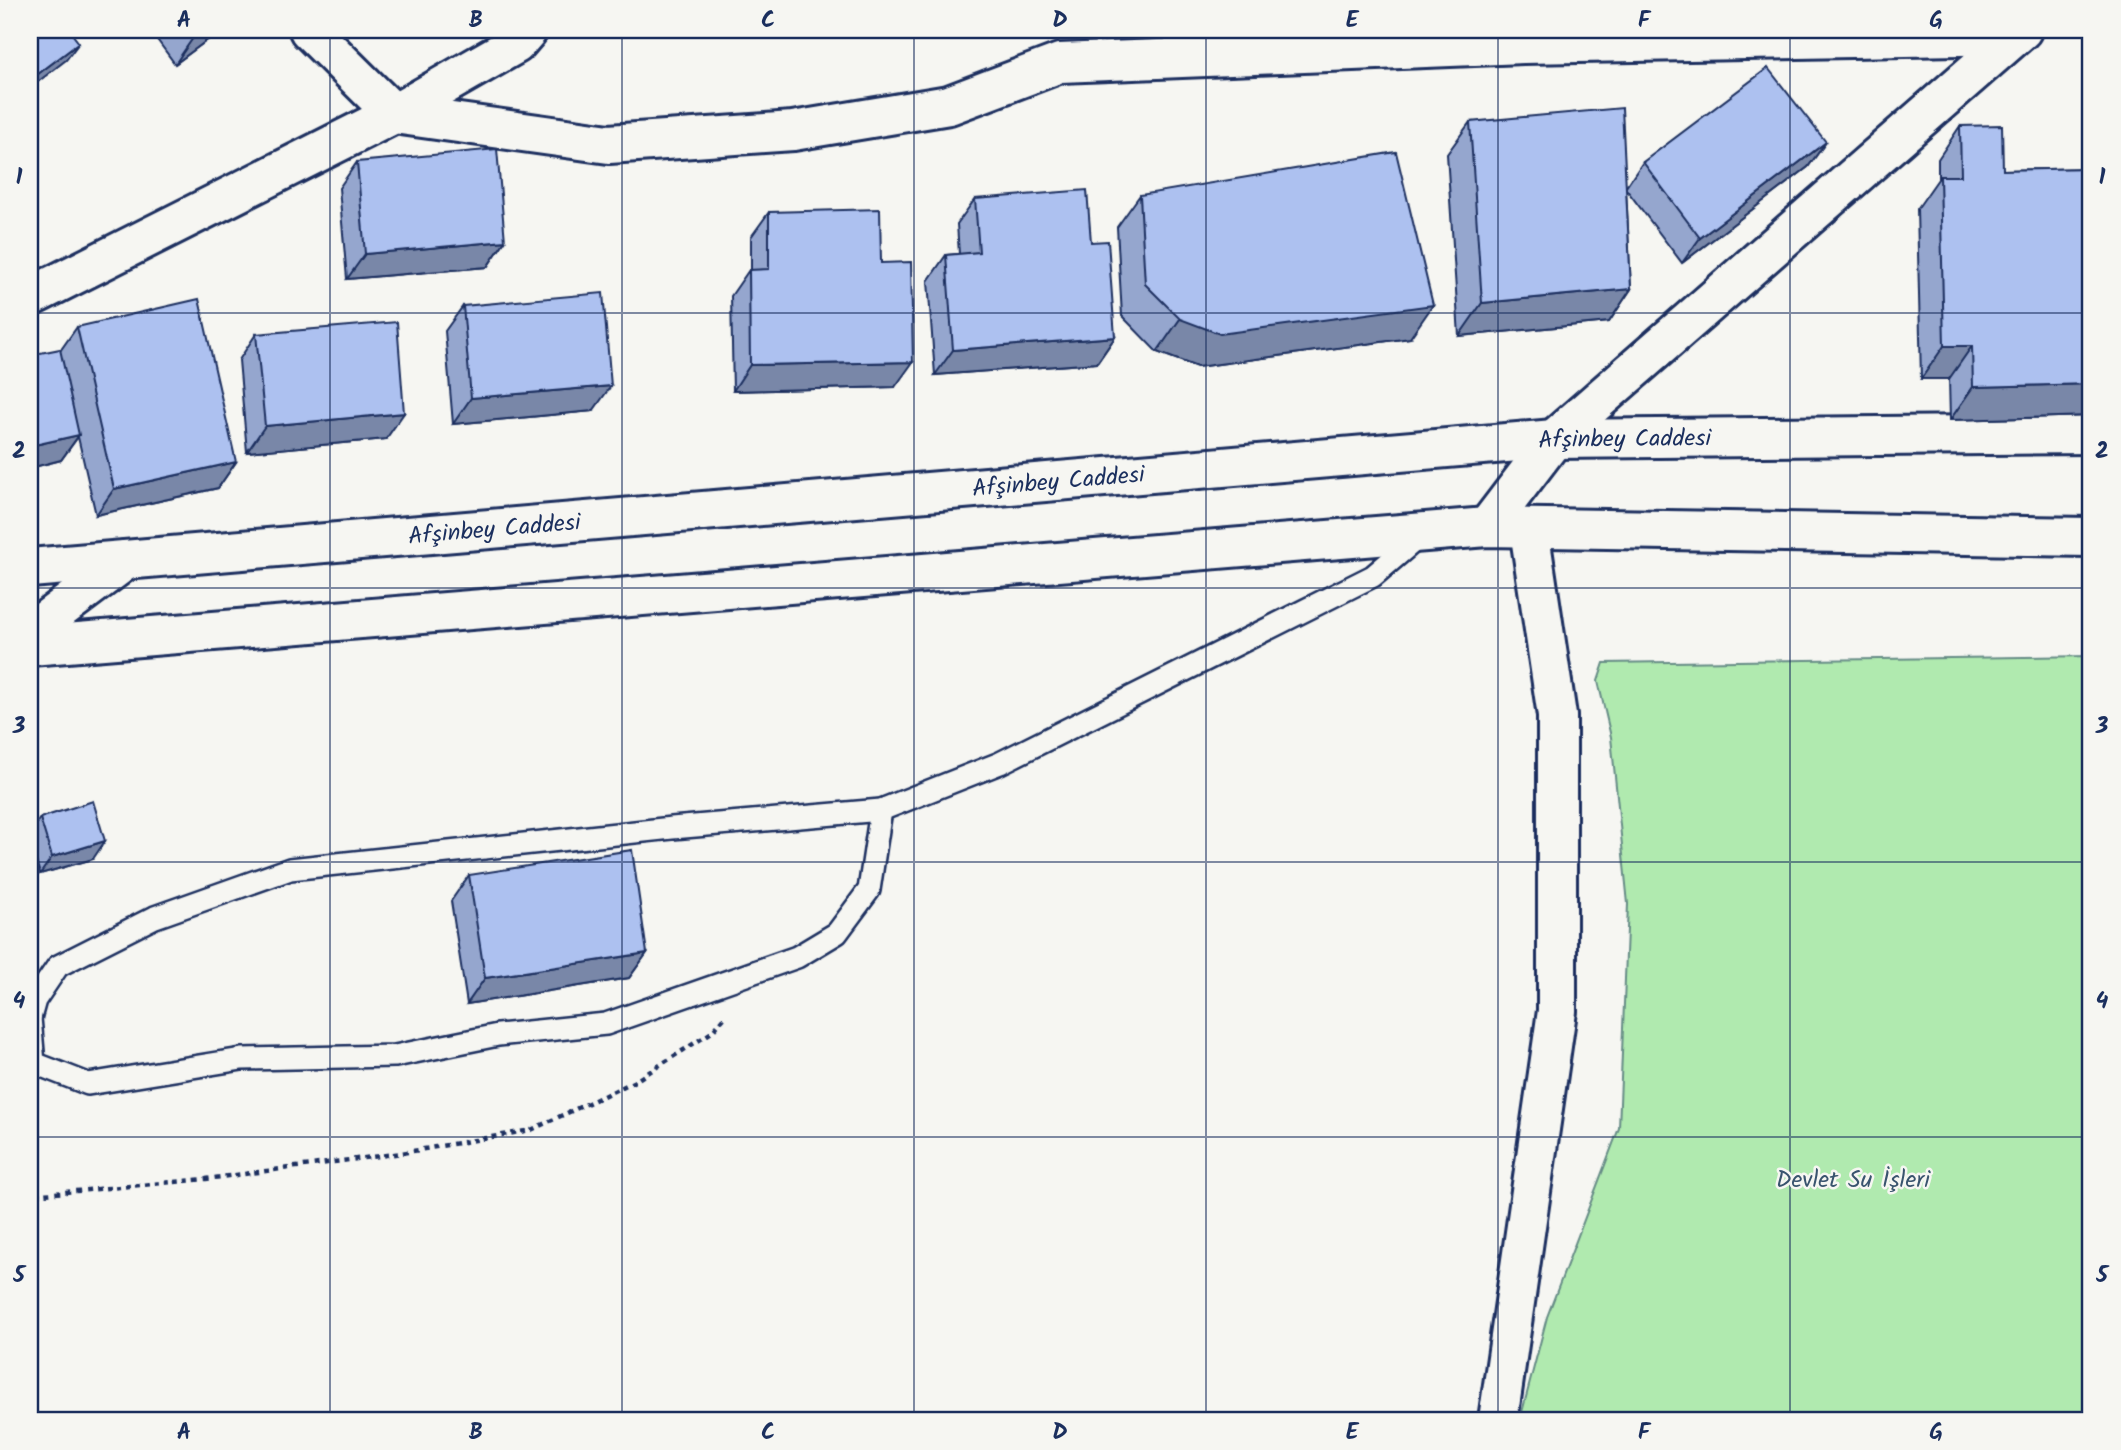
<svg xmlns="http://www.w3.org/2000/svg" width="2121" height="1450" viewBox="0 0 2121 1450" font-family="Kalam,sans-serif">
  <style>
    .green { fill: #b0eaaf; stroke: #668c86; stroke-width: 2 }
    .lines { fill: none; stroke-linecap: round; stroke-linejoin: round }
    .lane-casing { stroke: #1b2f5e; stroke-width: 26 }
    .street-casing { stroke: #1b2f5e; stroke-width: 44 }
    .secondary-casing { stroke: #1b2f5e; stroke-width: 44 }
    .path { stroke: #1b2f5e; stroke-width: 4.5; stroke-dasharray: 5 5; stroke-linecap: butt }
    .lane { stroke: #f6f6f2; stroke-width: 21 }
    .street { stroke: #f6f6f2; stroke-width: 38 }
    .secondary { stroke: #f6f6f2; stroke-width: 38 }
    .wall { fill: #95a6ce; stroke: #1b2f5e; stroke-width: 2 }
    .shaded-wall { fill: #7987a8; stroke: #1b2f5e; stroke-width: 2 }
    .building { fill: #adc1f0; stroke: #1b2f5e; stroke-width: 2 }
    .grid { fill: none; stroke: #1b2f5e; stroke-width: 2; stroke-opacity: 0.55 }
    .labels { text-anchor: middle; stroke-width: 5; stroke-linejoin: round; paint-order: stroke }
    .street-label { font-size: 24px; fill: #1b2f5e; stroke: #f6f6f2 }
    .park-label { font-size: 24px; fill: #39546e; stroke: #f6f6f2 }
    .neatline { fill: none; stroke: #1b2f5e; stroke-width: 2.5 }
    .grid-label { font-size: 23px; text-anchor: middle; font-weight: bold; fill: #1b2f5e }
  </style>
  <rect width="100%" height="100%" fill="#f6f6f2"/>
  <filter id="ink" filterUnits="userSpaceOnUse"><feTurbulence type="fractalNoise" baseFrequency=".0143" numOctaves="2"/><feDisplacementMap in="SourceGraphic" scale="14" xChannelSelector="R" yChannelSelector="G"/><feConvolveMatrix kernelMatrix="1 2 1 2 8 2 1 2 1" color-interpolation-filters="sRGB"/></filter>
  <g filter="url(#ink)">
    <polygon class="green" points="2091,656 2091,1420 1520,1420 1547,1317 1619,1128 1628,904 1611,737 1598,681 1604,663"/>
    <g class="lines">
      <defs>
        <g id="lane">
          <polyline points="30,1018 35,1000 58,966 155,917 290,869 672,828 881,810 1000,763 1373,576 1421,535"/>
          <polyline points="30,1018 34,1063 88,1084 242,1059 395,1056 498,1035 606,1024 797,957 837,933 869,890 881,810"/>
        </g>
        <g id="street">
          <polyline points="309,30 394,114"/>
          <polyline points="30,297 394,114 609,144 793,131 949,105 1060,63 1523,44 2014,35 2015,30"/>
          <polyline points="1487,527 1554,439 2022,30"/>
          <polyline points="1498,1420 1557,1011 1557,716 1529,529"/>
        </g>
        <g id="secondary">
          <polyline points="394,114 516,44 528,30"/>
          <path id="s1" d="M30,568L1554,439L2091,434"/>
          <polyline points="30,632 126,560"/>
          <polyline points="30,646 1487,527 2091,537"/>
        </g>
      </defs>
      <use href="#lane" class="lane-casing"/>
      <use href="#street" class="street-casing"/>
      <use href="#secondary" class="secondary-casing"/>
      <polyline class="path" points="30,1188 33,1195 206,1179 402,1153 531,1130 635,1081 712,1032 724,1018"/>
      <use href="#lane" class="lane"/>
      <use href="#street" class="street"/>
      <use href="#secondary" class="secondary"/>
    </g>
    <g class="wall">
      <polygon points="150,30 221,30 175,64"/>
      <polygon points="1470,122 1626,187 1643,162 1826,142 1808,167 1682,263 1626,189 1631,289 1609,322 1459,336 1447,154"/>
      <polygon points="1960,126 2003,170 2091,168 2091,416 1950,420 1949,379 1921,379 1917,209 1938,179 1938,159"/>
      <polygon points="357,162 505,241 487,267 347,279 339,188"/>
      <polygon points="1140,195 1410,338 1197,367 1157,352 1122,316 1117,227"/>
      <polygon points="975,199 1091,242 1115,337 1097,363 935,375 928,281 946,255 959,254 957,224"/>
      <polygon points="769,212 881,263 895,387 733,391 731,296 749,270 751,270 751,237"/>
      <polygon points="463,306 593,411 453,424 445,331"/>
      <polygon points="77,327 236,462 218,488 96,515 78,437 61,460 30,468 30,355 60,351"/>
      <polygon points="256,334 386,439 247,452 239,360"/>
      <polygon points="40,818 93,859 40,874 30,841 30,833"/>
      <polygon points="469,875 647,953 629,978 467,1004 451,901"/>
    </g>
    <g class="shaded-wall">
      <polygon points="205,30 221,30 175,64 193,38"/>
      <polygon points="79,43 66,60 30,88 30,80"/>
      <polygon points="1826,142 1808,167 1682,263 1700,238"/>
      <polygon points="505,241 487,267 347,279 365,254"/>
      <polygon points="1631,289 1609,322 1459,336 1482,303"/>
      <polygon points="1433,305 1410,338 1197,367 1157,352 1180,319"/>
      <polygon points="1115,337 1097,363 935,375 953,350"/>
      <polygon points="1944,346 1972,346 1949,379 1921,379"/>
      <polygon points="913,362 895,387 733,391 750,365"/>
      <polygon points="2091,384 2091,416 1950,420 1973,387"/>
      <polygon points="611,386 593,411 453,424 471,398"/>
      <polygon points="404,413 386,439 247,452 265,426"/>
      <polygon points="79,435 61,460 30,468 30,446"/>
      <polygon points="236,462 218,488 96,515 114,489"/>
      <polygon points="105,841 93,859 40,874 52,857"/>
      <polygon points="647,953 629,978 467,1004 485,978"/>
    </g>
    <g class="building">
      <polygon points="30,30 69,30 79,43 30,80"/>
      <polygon points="186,30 205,30 193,38"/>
      <polygon points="1768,68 1826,142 1700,238 1643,162"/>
      <polygon points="1622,108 1631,289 1482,303 1470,122"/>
      <polygon points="2002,125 2003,170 2091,168 2091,384 1973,387 1972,346 1944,346 1940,176 1961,176 1960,126"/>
      <polygon points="497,149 505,241 365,254 357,162"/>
      <polygon points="1396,152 1433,305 1220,334 1180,319 1145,284 1140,195"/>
      <polygon points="1087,190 1091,242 1108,241 1115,337 953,350 946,255 979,252 975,199"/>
      <polygon points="880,209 881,263 911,262 913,362 750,365 749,270 769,269 769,212"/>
      <polygon points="603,293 611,386 471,398 463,306"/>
      <polygon points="199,299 236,462 114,489 77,327"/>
      <polygon points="397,322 404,413 265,426 256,334"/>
      <polygon points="60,349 79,435 30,446 30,355"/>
      <polygon points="93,801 105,841 52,857 40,818"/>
      <polygon points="632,850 647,953 485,978 469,875"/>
    </g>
  </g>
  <path class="grid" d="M330,30V1420M622,30V1420M914,30V1420M1206,30V1420M1498,30V1420M1790,30V1420M30,313H2091M30,588H2091M30,862H2091M30,1137H2091"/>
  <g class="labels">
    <g class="street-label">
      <text dy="8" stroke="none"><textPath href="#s1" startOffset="1600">Afşinbey Caddesi</textPath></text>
      <text dy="8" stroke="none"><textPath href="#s1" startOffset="1032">Afşinbey Caddesi</textPath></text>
      <text dy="8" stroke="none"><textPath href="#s1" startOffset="466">Afşinbey Caddesi</textPath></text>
    </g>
    <g class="park-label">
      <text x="1853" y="1187">Devlet Su İşleri</text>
    </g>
  </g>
  <rect width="2121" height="1450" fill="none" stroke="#f6f6f2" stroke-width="77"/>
  <rect x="38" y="38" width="2044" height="1374" class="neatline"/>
  <g class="grid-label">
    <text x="184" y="27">A</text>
    <text x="476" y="27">B</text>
    <text x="768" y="27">C</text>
    <text x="1060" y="27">D</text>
    <text x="1352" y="27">E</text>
    <text x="1644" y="27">F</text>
    <text x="1936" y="27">G</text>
    <text x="19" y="184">1</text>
    <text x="2102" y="184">1</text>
    <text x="19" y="458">2</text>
    <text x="2102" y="458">2</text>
    <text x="19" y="733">3</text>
    <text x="2102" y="733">3</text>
    <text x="19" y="1008">4</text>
    <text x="2102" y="1008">4</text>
    <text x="19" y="1282">5</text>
    <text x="2102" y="1282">5</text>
    <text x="184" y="1439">A</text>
    <text x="476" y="1439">B</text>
    <text x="768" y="1439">C</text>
    <text x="1060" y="1439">D</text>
    <text x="1352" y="1439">E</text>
    <text x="1644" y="1439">F</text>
    <text x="1936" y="1439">G</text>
  </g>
</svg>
